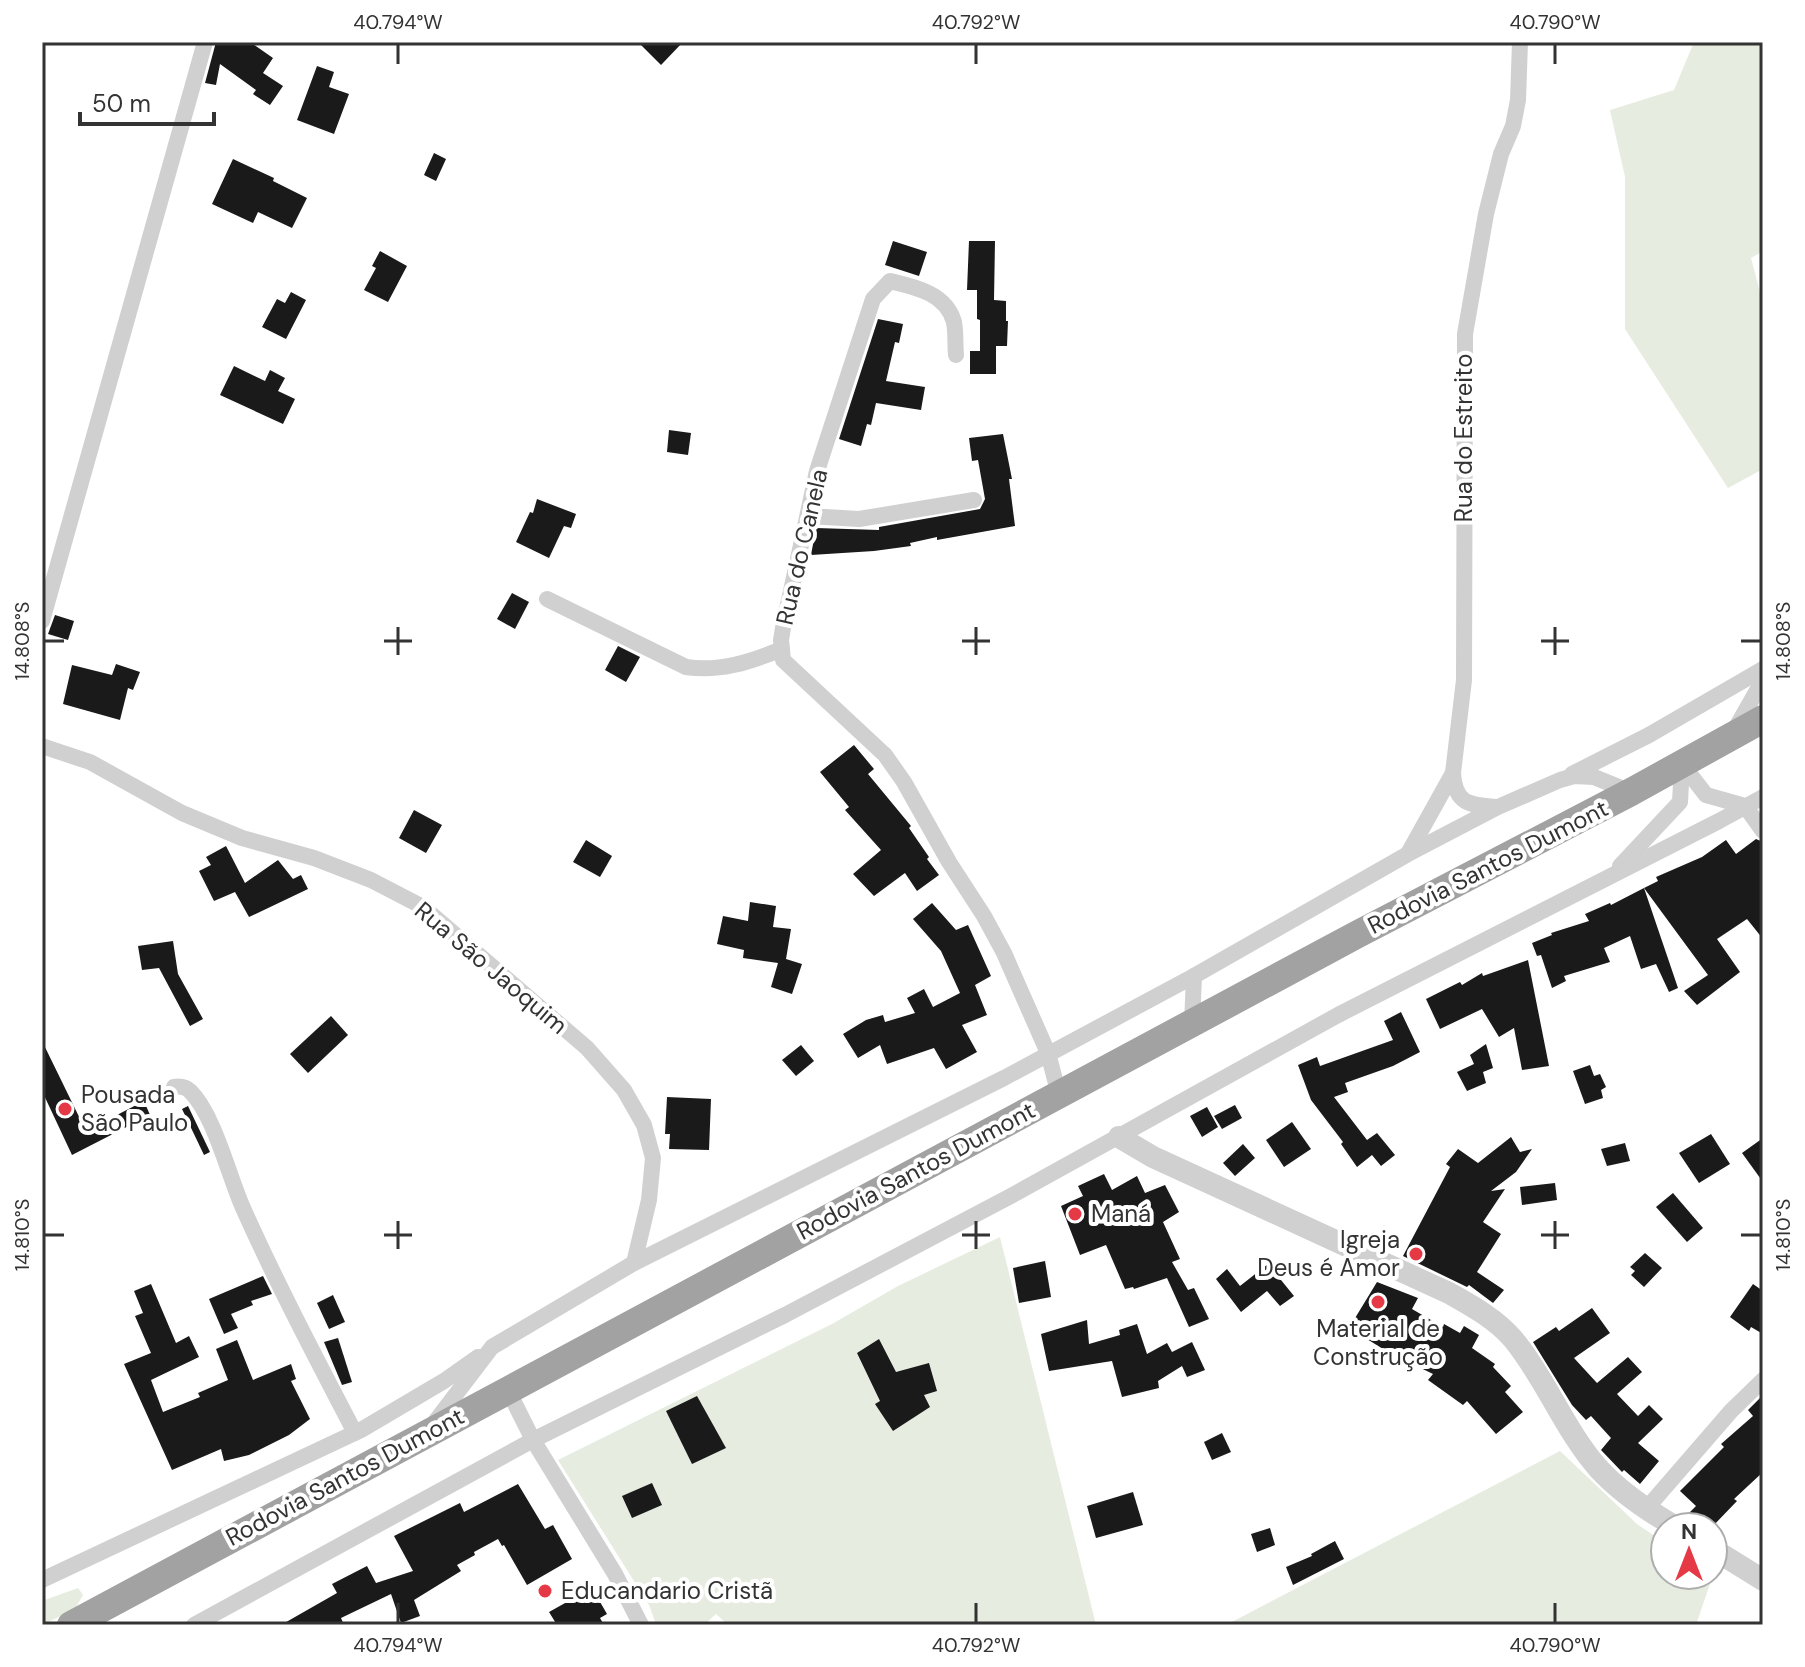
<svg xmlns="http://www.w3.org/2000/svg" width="1805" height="1667" viewBox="0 0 1805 1667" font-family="'DM Sans',sans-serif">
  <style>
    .green { fill: #e6ecdf }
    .building { fill: #1a1a1a }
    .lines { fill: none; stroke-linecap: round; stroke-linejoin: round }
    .minor { stroke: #d0d0d0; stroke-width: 16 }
    .tertiary { stroke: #d0d0d0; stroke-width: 22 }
    .trunk { stroke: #a2a2a2; stroke-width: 28 }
    .ticks { fill: none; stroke: #333; stroke-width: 3 }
    .poi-dot { fill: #e63946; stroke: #fff; stroke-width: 3 }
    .labels { text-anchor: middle; stroke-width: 8; stroke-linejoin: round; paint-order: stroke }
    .street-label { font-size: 24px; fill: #333; stroke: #fff }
    .poi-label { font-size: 24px; fill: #333; stroke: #fff; text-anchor: start }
    .neatline { fill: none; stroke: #333; stroke-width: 3 }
    .ticks-label { font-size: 20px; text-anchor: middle; fill: #333 }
  </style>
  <rect width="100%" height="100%" fill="#fff"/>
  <g class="green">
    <polygon points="1694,42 1763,42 1763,251 1751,258 1763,304 1763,469 1728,488 1625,329 1625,177 1610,110 1674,90"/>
    <polygon points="1000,1237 1096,1625 728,1625 716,1614 704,1625 656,1624 649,1605 558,1460 832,1324 898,1286"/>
    <polygon points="1560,1451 1637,1524 1665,1543 1665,1575 1713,1575 1696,1625 1226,1625"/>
    <polygon points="78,1588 83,1595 75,1609 42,1625 42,1601"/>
  </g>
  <g class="building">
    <polygon points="216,42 250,42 273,58 263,73 283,86 270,105 253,94 256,90 220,64 216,85 205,83"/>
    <polygon points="638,42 683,42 661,65"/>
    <polygon points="317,66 334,72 329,87 349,94 334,134 297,120"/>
    <polygon points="434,153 446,159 436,181 424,175"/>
    <polygon points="233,159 274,178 273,181 307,198 292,228 258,212 253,223 212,204"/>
    <polygon points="893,241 927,252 919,276 885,265"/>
    <polygon points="969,241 995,241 994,300 1006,301 1006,321 1008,321 1007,346 996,346 996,374 970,374 970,351 980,351 980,320 977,319 977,290 967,290"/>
    <polygon points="380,251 407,266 388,302 364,290 376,268 372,266"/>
    <polygon points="291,292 306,300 286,339 262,327 277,299 285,303"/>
    <polygon points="878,319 903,324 899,343 895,342 886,381 925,387 921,410 876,403 871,425 867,424 861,446 839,439"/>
    <polygon points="234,366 265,381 270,370 285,378 278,391 295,399 283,424 220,395"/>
    <polygon points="669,430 691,433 688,455 667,452"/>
    <polygon points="1003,434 1012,479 1009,479 1015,526 937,540 937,537 910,543 911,546 874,551 811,555 816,528 879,530 879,527 980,509 985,499 978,460 972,461 969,438"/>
    <polygon points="537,499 576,514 571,528 564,526 549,558 516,542 530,512 533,513"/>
    <polygon points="512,593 529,602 515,629 497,619"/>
    <polygon points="55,615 74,621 68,640 48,634"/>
    <polygon points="618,646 640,657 626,682 605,670"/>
    <polygon points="116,664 140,672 133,690 128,688 120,720 63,704 72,665 112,675"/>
    <polygon points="854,745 874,769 868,774 911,826 909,828 929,857 927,859 939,875 917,891 905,873 874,896 853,874 881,850 845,810 849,807 820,772"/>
    <polygon points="414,810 442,825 426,853 399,838"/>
    <polygon points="1756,839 1763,842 1763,939 1747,919 1717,939 1740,972 1697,1005 1684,991 1708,975 1644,888 1658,881 1656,877 1702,857 1726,840 1736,854"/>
    <polygon points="586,840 612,856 600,877 573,862"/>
    <polygon points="226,846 245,883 278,860 293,879 301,875 308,889 249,917 235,892 214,901 199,871 211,865 206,857"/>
    <polygon points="1644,888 1678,988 1669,992 1656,964 1641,969 1630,936 1604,948 1610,962 1564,976 1566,981 1552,988 1541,955 1537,956 1532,943 1552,935 1551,933 1589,921 1585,914 1610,903 1611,905"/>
    <polygon points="750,902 776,906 773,927 791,929 786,959 802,964 792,994 771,987 778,963 743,958 744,950 717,944 723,916 748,921"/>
    <polygon points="932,903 956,930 968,925 991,976 975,985 987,1015 962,1025 977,1052 946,1069 934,1048 887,1064 880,1045 858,1058 843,1034 866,1020 883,1015 885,1022 915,1013 907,998 924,989 933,1007 960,993 941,951 913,919"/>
    <polygon points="173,941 178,974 203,1019 190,1026 159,968 142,970 138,946"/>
    <polygon points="1528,960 1549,1066 1522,1070 1514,1028 1499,1037 1482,1009 1440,1029 1426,999 1460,982 1462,985 1482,973 1483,976"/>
    <polygon points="1401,1012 1420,1052 1393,1066 1345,1083 1348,1092 1334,1097 1367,1140 1377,1133 1395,1155 1381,1166 1372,1155 1357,1167 1341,1144 1343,1142 1311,1100 1298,1065 1317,1057 1320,1066 1393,1040 1384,1021"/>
    <polygon points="331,1016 348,1035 308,1073 290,1054"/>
    <polygon points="42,1041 86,1131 144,1101 150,1115 72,1155 42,1091"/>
    <polygon points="1486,1044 1493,1068 1483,1072 1486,1083 1467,1091 1457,1072 1474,1064 1470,1055"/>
    <polygon points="801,1045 814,1061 796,1076 782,1060"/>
    <polygon points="1590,1065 1594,1076 1600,1074 1606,1087 1601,1090 1603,1098 1585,1104 1573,1071"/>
    <polygon points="667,1097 711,1099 709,1150 669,1149 670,1134 665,1134"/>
    <polygon points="1235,1105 1242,1118 1222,1129 1214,1116"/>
    <polygon points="188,1106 210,1152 204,1155 182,1109"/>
    <polygon points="1207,1107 1218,1127 1202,1137 1190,1116"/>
    <polygon points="1292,1122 1311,1149 1284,1167 1266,1140"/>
    <polygon points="1711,1134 1730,1164 1699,1183 1679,1153"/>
    <polygon points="1511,1137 1520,1152 1532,1149 1516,1172 1491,1191 1505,1189 1483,1222 1501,1234 1477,1272 1504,1290 1493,1303 1469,1285 1467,1287 1403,1256 1450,1167 1446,1164 1458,1149 1478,1163"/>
    <polygon points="1763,1138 1763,1182 1742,1153"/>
    <polygon points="1625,1143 1630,1161 1607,1166 1601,1149"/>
    <polygon points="1243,1144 1255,1158 1235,1176 1223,1163"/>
    <polygon points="1104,1174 1112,1190 1137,1176 1145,1193 1165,1185 1179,1212 1163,1222 1180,1259 1172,1262 1188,1290 1194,1288 1209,1319 1189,1327 1167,1278 1134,1289 1133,1287 1125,1289 1106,1245 1080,1255 1061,1206 1083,1196 1078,1186"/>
    <polygon points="1555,1183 1557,1200 1522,1205 1520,1187"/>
    <polygon points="1673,1193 1703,1228 1687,1242 1656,1207"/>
    <polygon points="1645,1253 1662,1268 1644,1287 1631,1275 1635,1271 1630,1267"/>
    <polygon points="1045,1261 1051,1297 1019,1303 1013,1268"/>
    <polygon points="1268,1264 1294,1296 1280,1306 1267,1291 1241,1312 1216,1279 1227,1269 1240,1286"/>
    <polygon points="263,1276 272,1294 251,1301 253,1305 231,1314 238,1328 224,1334 209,1299"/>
    <polygon points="1377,1282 1418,1298 1412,1309 1443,1327 1444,1324 1460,1333 1464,1326 1479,1335 1472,1348 1495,1364 1493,1367 1511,1386 1505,1392 1523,1412 1496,1434 1467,1401 1463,1405 1428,1380 1433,1374 1388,1352 1349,1328"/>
    <polygon points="151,1284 176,1343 189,1336 199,1357 151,1380 163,1412 200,1397 198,1393 228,1380 216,1349 237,1340 253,1380 291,1364 296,1379 291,1381 310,1419 289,1435 249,1455 224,1461 221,1449 172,1470 124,1364 151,1353 135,1316 143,1313 134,1291"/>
    <polygon points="1753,1284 1763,1291 1763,1334 1751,1327 1749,1331 1730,1317"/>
    <polygon points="333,1295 345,1322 329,1329 317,1303"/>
    <polygon points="1592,1308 1610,1333 1574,1358 1597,1383 1628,1357 1642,1372 1617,1394 1638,1416 1649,1405 1663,1419 1638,1443 1659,1461 1640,1484 1624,1470 1622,1472 1601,1450 1611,1438 1591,1416 1586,1420 1572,1405 1533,1342 1556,1327 1559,1331"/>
    <polygon points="1087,1320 1089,1344 1120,1335 1119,1330 1137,1324 1147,1354 1167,1343 1172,1352 1192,1342 1205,1370 1187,1377 1182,1366 1158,1381 1159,1388 1122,1397 1112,1361 1049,1371 1041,1334"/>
    <polygon points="338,1338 352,1382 342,1385 324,1342"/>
    <polygon points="879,1339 896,1372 929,1363 937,1391 924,1395 930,1407 893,1431 875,1404 880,1401 857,1353"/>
    <polygon points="1763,1395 1763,1472 1734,1499 1737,1501 1712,1527 1691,1527 1685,1517 1696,1506 1680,1491 1724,1447 1721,1444 1753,1416 1748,1410"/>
    <polygon points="697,1396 726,1448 692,1464 666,1411"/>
    <polygon points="1222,1433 1231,1452 1212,1460 1204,1442"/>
    <polygon points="652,1483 662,1505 632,1518 622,1496"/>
    <polygon points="518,1484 545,1529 553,1525 572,1559 527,1585 504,1545 502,1546 498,1539 474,1552 475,1555 457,1565 461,1571 414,1600 420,1616 401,1623 391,1594 341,1618 344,1625 281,1625 337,1593 332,1584 367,1566 376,1583 413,1571 394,1536 460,1503 464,1512"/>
    <polygon points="1133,1492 1143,1525 1096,1538 1087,1506"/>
    <polygon points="1270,1528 1275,1545 1257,1552 1251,1534"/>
    <polygon points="1335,1541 1344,1559 1293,1585 1286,1567 1312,1556 1311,1554"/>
    <polygon points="592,1588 607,1614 600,1618 604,1625 557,1625 549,1612"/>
  </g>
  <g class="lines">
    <g class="minor">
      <path d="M956,355C955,345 956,332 954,322C946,293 915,287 890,281L873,299L817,471L783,628L781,640L783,660L885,755L904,782L949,862L984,916L1004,953L1048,1053L1059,1095"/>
      <polyline points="808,516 859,519 974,500"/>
      <path d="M547,599L686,667C720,672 750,662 782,649"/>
      <polyline points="42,621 205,42"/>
      <polyline points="1734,731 1763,680"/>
      <polyline points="42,746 90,762 182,813 242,838 314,858 371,880 423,907 587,1048 624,1090 644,1125 653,1158 649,1200 634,1263"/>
      <polyline points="1682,764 1706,795 1745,806 1763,831"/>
      <polyline points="1572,774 1649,735 1763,669"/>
      <path d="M1496,807C1469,805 1455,804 1453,773L1464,680L1465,334L1486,214L1501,154L1513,126L1518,100L1520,42"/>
      <polyline points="1409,852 1453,773"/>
      <polyline points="1620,866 1680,802 1682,764"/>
      <polyline points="1192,1024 1194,976"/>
      <path d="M174,1087C180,1086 185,1086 190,1091C214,1114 229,1177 243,1208C277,1284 316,1358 355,1433"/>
      <polyline points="508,1390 533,1440 615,1574 641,1625"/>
      <polyline points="434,1423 492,1347 634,1263 1004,1078 1194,976 1408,854 1498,807 1560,780 1574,776 1594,777 1631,792"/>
      <polyline points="1647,1508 1731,1411 1763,1380"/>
      <polyline points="42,1580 361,1430 444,1381 478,1357"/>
      <polyline points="194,1625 533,1440 785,1315 1009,1197 1338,1015 1719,821 1763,797"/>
    </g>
    <g class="tertiary">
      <path d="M1119,1137L1153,1157L1449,1293C1472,1306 1496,1319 1513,1339C1546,1379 1564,1429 1598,1468C1619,1491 1648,1511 1676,1527"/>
      <polyline points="1713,1549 1763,1580"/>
    </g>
    <polyline class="trunk" points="71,1625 1358,934 1631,792 1763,719"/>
  </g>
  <path class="ticks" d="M398,44V64M976,44V64M1555,44V64M398,627V655M976,627V655M1555,627V655M44,641H64M384,641H412M962,641H990M1541,641H1569M1741,641H1761M398,1221V1249M976,1221V1249M1555,1221V1249M44,1235H64M384,1235H412M962,1235H990M1541,1235H1569M1741,1235H1761M398,1603V1623M976,1603V1623M1555,1603V1623"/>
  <g class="poi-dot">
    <circle cx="65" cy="1109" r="8"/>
    <circle cx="1075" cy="1214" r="8"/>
    <circle cx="1416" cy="1254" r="8"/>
    <circle cx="1378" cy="1302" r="8"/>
    <circle cx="545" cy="1591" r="8"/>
  </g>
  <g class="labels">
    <g class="street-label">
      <text transform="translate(1464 438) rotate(-90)" y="8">Rua do Estreito</text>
      <text transform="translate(802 547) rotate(-77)" y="8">Rua do Canela</text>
      <text transform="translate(1488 867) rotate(-27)" y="8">Rodovia Santos Dumont</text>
      <text transform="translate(491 968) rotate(40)" y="8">Rua São Jaoquim</text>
      <text transform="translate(916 1171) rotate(-28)" y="8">Rodovia Santos Dumont</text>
      <text transform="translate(345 1477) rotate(-28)" y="8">Rodovia Santos Dumont</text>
    </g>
    <g class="poi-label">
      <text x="81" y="1103">Pousada<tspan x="81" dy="28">São Paulo</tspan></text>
      <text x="1091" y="1222">Maná</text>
      <text x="1400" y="1248" text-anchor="end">Igreja<tspan x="1400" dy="28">Deus é Amor</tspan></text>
      <text x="1378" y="1337" text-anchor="middle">Material de<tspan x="1378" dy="28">Construção</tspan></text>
      <text x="561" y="1599">Educandario Cristã</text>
    </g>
  </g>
  <rect width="1805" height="1667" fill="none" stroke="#ffffff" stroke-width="88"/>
  <g transform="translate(1689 1551)"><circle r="38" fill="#ffffff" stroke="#adadad" stroke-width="2"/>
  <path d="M0-6L14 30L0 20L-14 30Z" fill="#e63946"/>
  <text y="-12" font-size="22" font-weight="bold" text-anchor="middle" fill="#333333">N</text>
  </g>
  <path d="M80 112v12h134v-12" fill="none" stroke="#333333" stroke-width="4"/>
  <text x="92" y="112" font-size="24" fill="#333333" stroke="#ffffff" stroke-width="6" paint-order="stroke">50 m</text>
  <rect x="44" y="44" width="1717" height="1579" class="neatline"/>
  <g class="ticks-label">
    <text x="398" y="29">40.794°W</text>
    <text x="976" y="29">40.792°W</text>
    <text x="1555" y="29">40.790°W</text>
    <text transform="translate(22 641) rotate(-90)" y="7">14.808°S</text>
    <text transform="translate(1783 641) rotate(-90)" y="7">14.808°S</text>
    <text transform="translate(22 1235) rotate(-90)" y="7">14.810°S</text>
    <text transform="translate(1783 1235) rotate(-90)" y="7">14.810°S</text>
    <text x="398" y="1652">40.794°W</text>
    <text x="976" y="1652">40.792°W</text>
    <text x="1555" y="1652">40.790°W</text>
  </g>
</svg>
